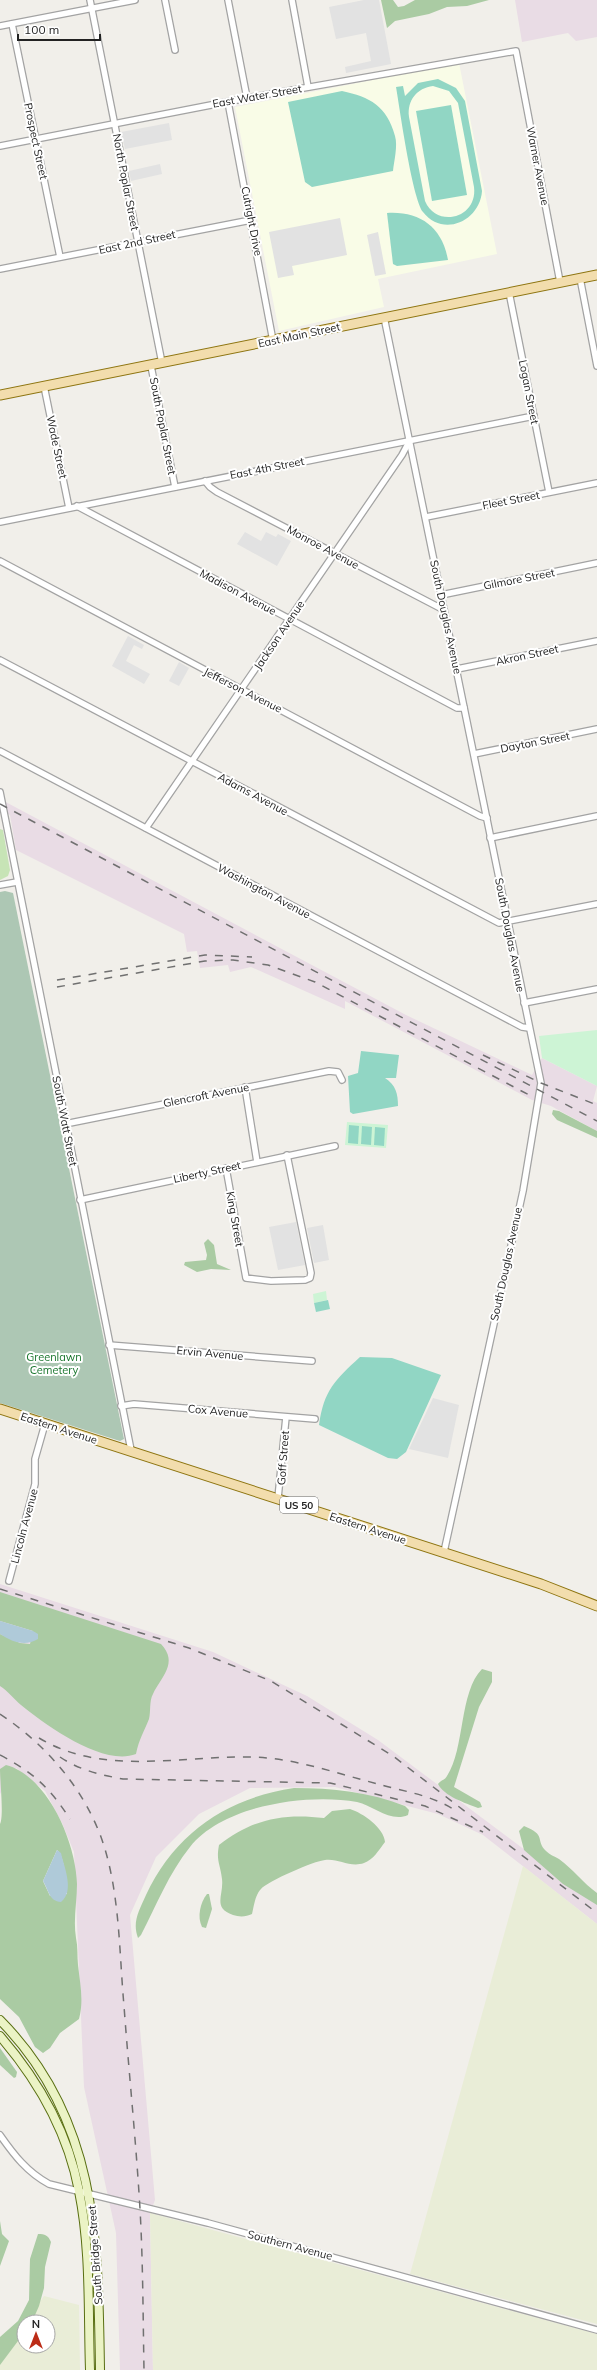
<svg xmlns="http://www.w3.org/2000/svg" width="597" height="2370" viewBox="0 0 597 2370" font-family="Mulish,sans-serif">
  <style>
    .industrial { fill: #e9dce5 }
    .education { fill: #f9fce7 }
    .farmland { fill: #e9edd7 }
    .grass { fill: #c7e4b6 }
    .forest { fill: #aacba3; fill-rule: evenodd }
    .cemetery { fill: #adc7b4 }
    .park { fill: #cdf4d5 }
    .pitch { fill: #91d6c4; fill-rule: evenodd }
    .parking { fill: #e2e2e2 }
    .water { fill: #afcad9 }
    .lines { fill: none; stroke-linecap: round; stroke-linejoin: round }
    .street-casing { stroke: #a3a3a3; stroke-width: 8 }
    .secondary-casing { stroke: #596f12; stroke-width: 10 }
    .primary-casing { stroke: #8e7511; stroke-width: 11 }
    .street { stroke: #fff; stroke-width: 5.5 }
    .secondary { stroke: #ebf3c5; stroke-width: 8 }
    .primary { stroke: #f2ddad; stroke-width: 9 }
    .rail { stroke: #707070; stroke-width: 1.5; stroke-dasharray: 8 8; stroke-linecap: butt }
    .labels { text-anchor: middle; stroke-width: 4; stroke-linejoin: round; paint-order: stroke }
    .shield { fill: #fff; stroke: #646464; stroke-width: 1 }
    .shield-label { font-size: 10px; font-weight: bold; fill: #222 }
    .street-label { font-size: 11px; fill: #222; stroke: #fff }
    .park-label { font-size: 11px; fill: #19762d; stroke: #fff }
  </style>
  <rect width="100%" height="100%" fill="#f1efea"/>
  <g class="industrial">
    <polygon points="515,0 597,0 597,37 576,41 568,33 522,42"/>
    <polygon points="0,799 406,1015 532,1075 542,1058 597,1086 593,1101 597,1103 597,1131 551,1106 532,1100 345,1001 345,1009 251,967 230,972 228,965 200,968 197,951 187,952 184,934 16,850 10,815 0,809"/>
    <polygon points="0,1584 213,1652 307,1696 378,1740 597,1904 597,1924 483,1835 438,1814 335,1787 250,1788 199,1814 156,1857 130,1915 155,2200 150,2213 153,2370 120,2370 116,2233 84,2087 74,1852 62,1823 45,1791 16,1768 0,1794"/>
  </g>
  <polygon class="education" points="459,63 497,254 378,279 384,307 279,331 235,107"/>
  <g class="farmland">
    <polygon points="523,1866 597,1924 597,2324 410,2274"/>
    <polygon points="150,2213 597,2334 597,2370 153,2370"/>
    <polygon points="44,2296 79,2305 80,2370 0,2370 0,2359 24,2324 24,2346 48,2346 48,2322 26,2322"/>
  </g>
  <polygon class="grass" points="0,829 3,830 10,870 8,876 0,880"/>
  <g class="forest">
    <polygon points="381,0 393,0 398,7 404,6 415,0 489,0 467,6 447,7 429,14 395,21 387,28"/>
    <polygon points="553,1110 559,1111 597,1131 597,1138 557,1120 552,1114"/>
    <polygon points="208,1239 214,1245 217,1264 231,1270 211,1269 197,1272 184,1265 185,1262 206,1260 207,1255 204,1243"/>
    <path d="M0,1592L161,1644C179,1663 161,1677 153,1694C149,1701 151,1711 149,1719C144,1732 139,1739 136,1754C103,1767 46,1725 21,1705C14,1699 8,1691 0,1686V1634L20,1643L30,1644L33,1631L0,1621Z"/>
    <path d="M482,1669L492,1672V1682L479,1707L454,1787L480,1802L482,1807L478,1808C465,1803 444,1796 438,1784C441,1780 445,1780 447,1776C465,1749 459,1692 482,1669Z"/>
    <path d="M6,1765C48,1776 76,1843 77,1884C77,1902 73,1920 76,1938C78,1947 77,1956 78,1965C80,1983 84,2001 79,2019L60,2033L50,2048L43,2053L35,2047L19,2017L0,1999V1824C4,1817 0,1781 0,1769ZM57,1850C64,1854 67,1885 67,1894L50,1896L43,1881Z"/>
    <path d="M294,1788C332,1788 370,1792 405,1806L409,1810L408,1815C391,1823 374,1806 357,1802C308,1793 223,1805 190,1847C169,1873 156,1906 141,1935L138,1938C132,1922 139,1911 146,1895C175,1833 227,1798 294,1788Z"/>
    <path d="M350,1809C363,1813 384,1828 385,1842C379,1850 373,1860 364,1863C350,1868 338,1858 325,1860C314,1861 268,1881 261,1889C255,1895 254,1906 252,1914C246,1917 239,1917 233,1915C212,1908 224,1895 222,1879C220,1863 216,1861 219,1845C252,1819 284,1813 324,1818L332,1811Z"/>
    <path d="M524,1826C547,1835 535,1840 546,1851C550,1855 554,1856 559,1859C573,1869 583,1883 597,1893V1905L563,1884L524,1850L519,1831Z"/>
    <path d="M207,1894H209L212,1909L206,1928L202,1927C197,1917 200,1903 207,1894Z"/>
    <polygon points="0,2048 17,2072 16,2077 14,2078 0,2065"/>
    <polygon points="0,2221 2,2234 9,2241 0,2266"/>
    <path d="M38,2234C45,2234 48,2235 51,2242L45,2267L44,2288L39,2306L32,2322H24V2333L0,2365V2337L18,2321L29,2300L30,2259Z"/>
  </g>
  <polygon class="cemetery" points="5,891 13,893 124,1439 120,1441 0,1403 0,892"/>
  <g class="park">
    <polygon points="597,1030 597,1086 542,1058 539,1036"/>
    <polygon points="347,1122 388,1125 386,1148 345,1145"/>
    <polygon points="326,1291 327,1300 314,1303 313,1294"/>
  </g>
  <g class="pitch">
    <path d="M438,79L456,88L465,101L482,191C480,221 443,238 423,212C412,197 400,110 396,87L403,86L405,96L418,83ZM433,86L449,91L458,103L474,187C478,218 437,229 425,201L409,117C407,100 417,88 433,86Z"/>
    <path d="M342,91C370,97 387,106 395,136C398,146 394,161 393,171L312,187L305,182L288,102Z"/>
    <polygon points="451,105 467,195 432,201 416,111"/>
    <path d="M387,213C420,211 442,227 448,260L397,266L393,264Z"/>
    <path d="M361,1051L399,1055L396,1078H385C396,1085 398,1094 398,1106L353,1114L350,1112L348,1076L358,1073Z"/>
    <polygon points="349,1125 359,1126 358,1144 348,1143"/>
    <polygon points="362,1126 372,1127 371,1145 361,1144"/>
    <polygon points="375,1127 385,1128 384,1146 374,1145"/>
    <polygon points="328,1300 330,1309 316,1312 314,1303"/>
    <path d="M360,1357L392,1358L441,1375L406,1452L397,1459L388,1458L319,1425C324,1390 335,1380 360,1357Z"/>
  </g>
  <g class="parking">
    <polygon points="364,0 379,0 391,64 346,73 345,67 371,61 366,33 336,39 329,7"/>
    <polygon points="169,123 172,140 125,149 121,132"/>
    <polygon points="160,164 162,174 131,181 129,171"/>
    <polygon points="340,218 347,255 292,266 294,275 278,278 269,232"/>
    <polygon points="378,232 386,274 375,276 367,235"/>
    <polygon points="245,532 261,541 266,532 276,537 278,534 291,541 277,566 237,544"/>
    <polygon points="128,636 144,645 142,649 134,645 126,661 150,674 144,684 112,666"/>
    <polygon points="179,662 189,668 179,686 169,681"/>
    <polygon points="296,1222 305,1265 278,1270 269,1227"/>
    <polygon points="323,1225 329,1260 314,1263 307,1228"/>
    <polygon points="433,1398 459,1405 448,1458 409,1449"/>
  </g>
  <g class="water">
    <path d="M0,1621L33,1631L38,1634V1639C25,1647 12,1642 0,1634Z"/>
    <path d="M57,1850L61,1853C64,1867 75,1891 61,1902C49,1901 49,1891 43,1881Z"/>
  </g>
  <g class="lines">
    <defs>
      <g id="street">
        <polyline points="90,0 162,363"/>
        <polyline points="165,0 175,50"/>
        <polyline points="228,0 247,98"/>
        <polyline points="292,0 308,87"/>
        <polyline points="12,24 60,257"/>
        <polyline points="0,26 135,0"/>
        <polyline points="228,102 273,341"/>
        <polyline points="0,146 247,98 516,51 560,282"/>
        <polyline points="0,269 251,220"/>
        <polyline points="580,278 597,366"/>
        <polyline points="509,292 549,492"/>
        <polyline points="384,317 541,1083 523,1191 444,1552"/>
        <polyline points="151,366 175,487"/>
        <polyline points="44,386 69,508"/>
        <polyline points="205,481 210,487 217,492 444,610"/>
        <polyline points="77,506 457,708 464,708"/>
        <polyline points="426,517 597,483"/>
        <polyline points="0,522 534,416"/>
        <polyline points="0,561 480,816 487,818"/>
        <polyline points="441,595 597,563"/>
        <polyline points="0,660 499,923 597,904"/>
        <polyline points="457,669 597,641"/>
        <polyline points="0,751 522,1027 529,1028"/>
        <polyline points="474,754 597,729"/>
        <polyline points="0,792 131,1450"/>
        <polyline points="146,828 402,455 410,440"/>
        <polyline points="490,838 597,816"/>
        <polyline points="0,885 17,882"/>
        <polyline points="524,1003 597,989"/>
        <polyline points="245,1087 257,1162"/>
        <polyline points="65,1124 329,1071 338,1072 342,1080"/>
        <polyline points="226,1168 246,1278 271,1281 305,1280 310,1278 311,1273 287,1155"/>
        <polyline points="80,1200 335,1146"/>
        <polyline points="109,1345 312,1361"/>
        <polyline points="121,1406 134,1404 315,1419"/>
        <polyline points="278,1498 286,1417"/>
        <polyline points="9,1581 35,1484 35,1459 45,1424"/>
        <path d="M0,2135C14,2155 27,2172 49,2184L208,2223L597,2330"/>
      </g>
      <g id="secondary">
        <path d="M0,2020C98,2119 98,2241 100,2370"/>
        <path d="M0,2036C38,2080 68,2133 79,2191C91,2250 88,2311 90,2370"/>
      </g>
      <g id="primary">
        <polyline points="0,395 597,275"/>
        <polyline points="0,1409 541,1584 597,1606"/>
      </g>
    </defs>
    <use href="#street" class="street-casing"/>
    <use href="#secondary" class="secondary-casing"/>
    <use href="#primary" class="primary-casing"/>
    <use href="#street" class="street"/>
    <use href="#secondary" class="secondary"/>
    <use href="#primary" class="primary"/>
    <g class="rail">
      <polyline points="0,804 597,1121"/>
      <polyline points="57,980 205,955 252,957"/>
      <polyline points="57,987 205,961 233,960 268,965 315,982 531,1096"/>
      <polyline points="483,1055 541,1083 597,1105"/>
      <polyline points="0,1589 189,1648 271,1681 393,1756 597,1913"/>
      <path d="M0,1714C45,1744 82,1786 101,1837C120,1890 119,1951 124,2006C129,2074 136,2141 140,2209C143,2262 143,2316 144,2370"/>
      <path d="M39,1738C102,1776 178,1756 248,1757C292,1757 335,1773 378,1784C402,1791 431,1795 453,1809"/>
      <path d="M0,1755C33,1772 50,1788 70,1819"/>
      <path d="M60,1757C79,1770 101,1775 123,1779L330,1783L425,1806L483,1832"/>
    </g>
  </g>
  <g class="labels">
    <rect class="shield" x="280" y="1497" width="38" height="16" rx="3"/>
    <g class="shield-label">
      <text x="299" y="1509">US 50</text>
    </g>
    <g class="street-label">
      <text transform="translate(257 96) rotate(-10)" y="4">East Water Street</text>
      <text transform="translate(36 141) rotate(78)" y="4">Prospect Street</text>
      <text transform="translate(538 166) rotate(79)" y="4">Warner Avenue</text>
      <text transform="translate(126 182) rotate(79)" y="4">North Poplar Street</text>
      <text transform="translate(252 221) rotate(79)" y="4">Cutright Drive</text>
      <text transform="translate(137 242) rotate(-12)" y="4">East 2nd Street</text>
      <text transform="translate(299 335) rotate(-12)" y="4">East Main Street</text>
      <text transform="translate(529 392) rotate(79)" y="4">Logan Street</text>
      <text transform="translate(163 426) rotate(79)" y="4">South Poplar Street</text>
      <text transform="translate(57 447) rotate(78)" y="4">Wade Street</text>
      <text transform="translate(267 468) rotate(-11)" y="4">East 4th Street</text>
      <text transform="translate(511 500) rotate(-11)" y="4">Fleet Street</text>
      <text transform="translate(323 547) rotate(28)" y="4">Monroe Avenue</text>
      <text transform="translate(519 579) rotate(-11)" y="4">Gilmore Street</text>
      <text transform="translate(238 592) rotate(28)" y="4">Madison Avenue</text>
      <text transform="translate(446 617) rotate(78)" y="4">South Douglas Avenue</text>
      <text transform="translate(279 635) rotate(-56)" y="4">Jackson Avenue</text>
      <text transform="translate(527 655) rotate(-12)" y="4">Akron Street</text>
      <text transform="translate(243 690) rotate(27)" y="4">Jefferson Avenue</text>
      <text transform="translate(535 742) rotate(-11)" y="4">Dayton Street</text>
      <text transform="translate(253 794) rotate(28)" y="4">Adams Avenue</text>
      <text transform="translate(264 891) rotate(28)" y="4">Washington Avenue</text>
      <text transform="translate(510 935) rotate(79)" y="4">South Douglas Avenue</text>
      <text transform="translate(206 1095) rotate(-11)" y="4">Glencroft Avenue</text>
      <text transform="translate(65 1121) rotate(79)" y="4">South Watt Street</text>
      <text transform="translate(207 1172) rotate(-12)" y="4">Liberty Street</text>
      <text transform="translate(235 1219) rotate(80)" y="4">King Street</text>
      <text transform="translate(506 1264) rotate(-78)" y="4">South Douglas Avenue</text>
      <text transform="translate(210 1353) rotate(5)" y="4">Ervin Avenue</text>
      <text transform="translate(218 1411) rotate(5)" y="4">Cox Avenue</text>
      <text transform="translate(59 1428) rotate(18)" y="4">Eastern Avenue</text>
      <text transform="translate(283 1458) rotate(-86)" y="4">Goff Street</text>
      <text transform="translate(24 1526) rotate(-75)" y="4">Lincoln Avenue</text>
      <text transform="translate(368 1528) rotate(18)" y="4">Eastern Avenue</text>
      <text transform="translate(290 2245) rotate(15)" y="4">Southern Avenue</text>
      <text transform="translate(95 2255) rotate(-94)" y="4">South Bridge Street</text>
    </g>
    <g class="park-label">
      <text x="54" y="1361">Greenlawn<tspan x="54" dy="13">Cemetery</tspan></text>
    </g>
  </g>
  <g transform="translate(36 2334)"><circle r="19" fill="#ffffff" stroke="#a7a7a7"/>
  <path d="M0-3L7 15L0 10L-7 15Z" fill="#bc2c17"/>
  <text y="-6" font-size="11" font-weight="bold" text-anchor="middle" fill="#222222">N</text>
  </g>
  <path d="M18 34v6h82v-6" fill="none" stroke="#222222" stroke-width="2"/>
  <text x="24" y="34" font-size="12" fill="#222222" stroke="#ffffff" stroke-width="3" paint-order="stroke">100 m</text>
</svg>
